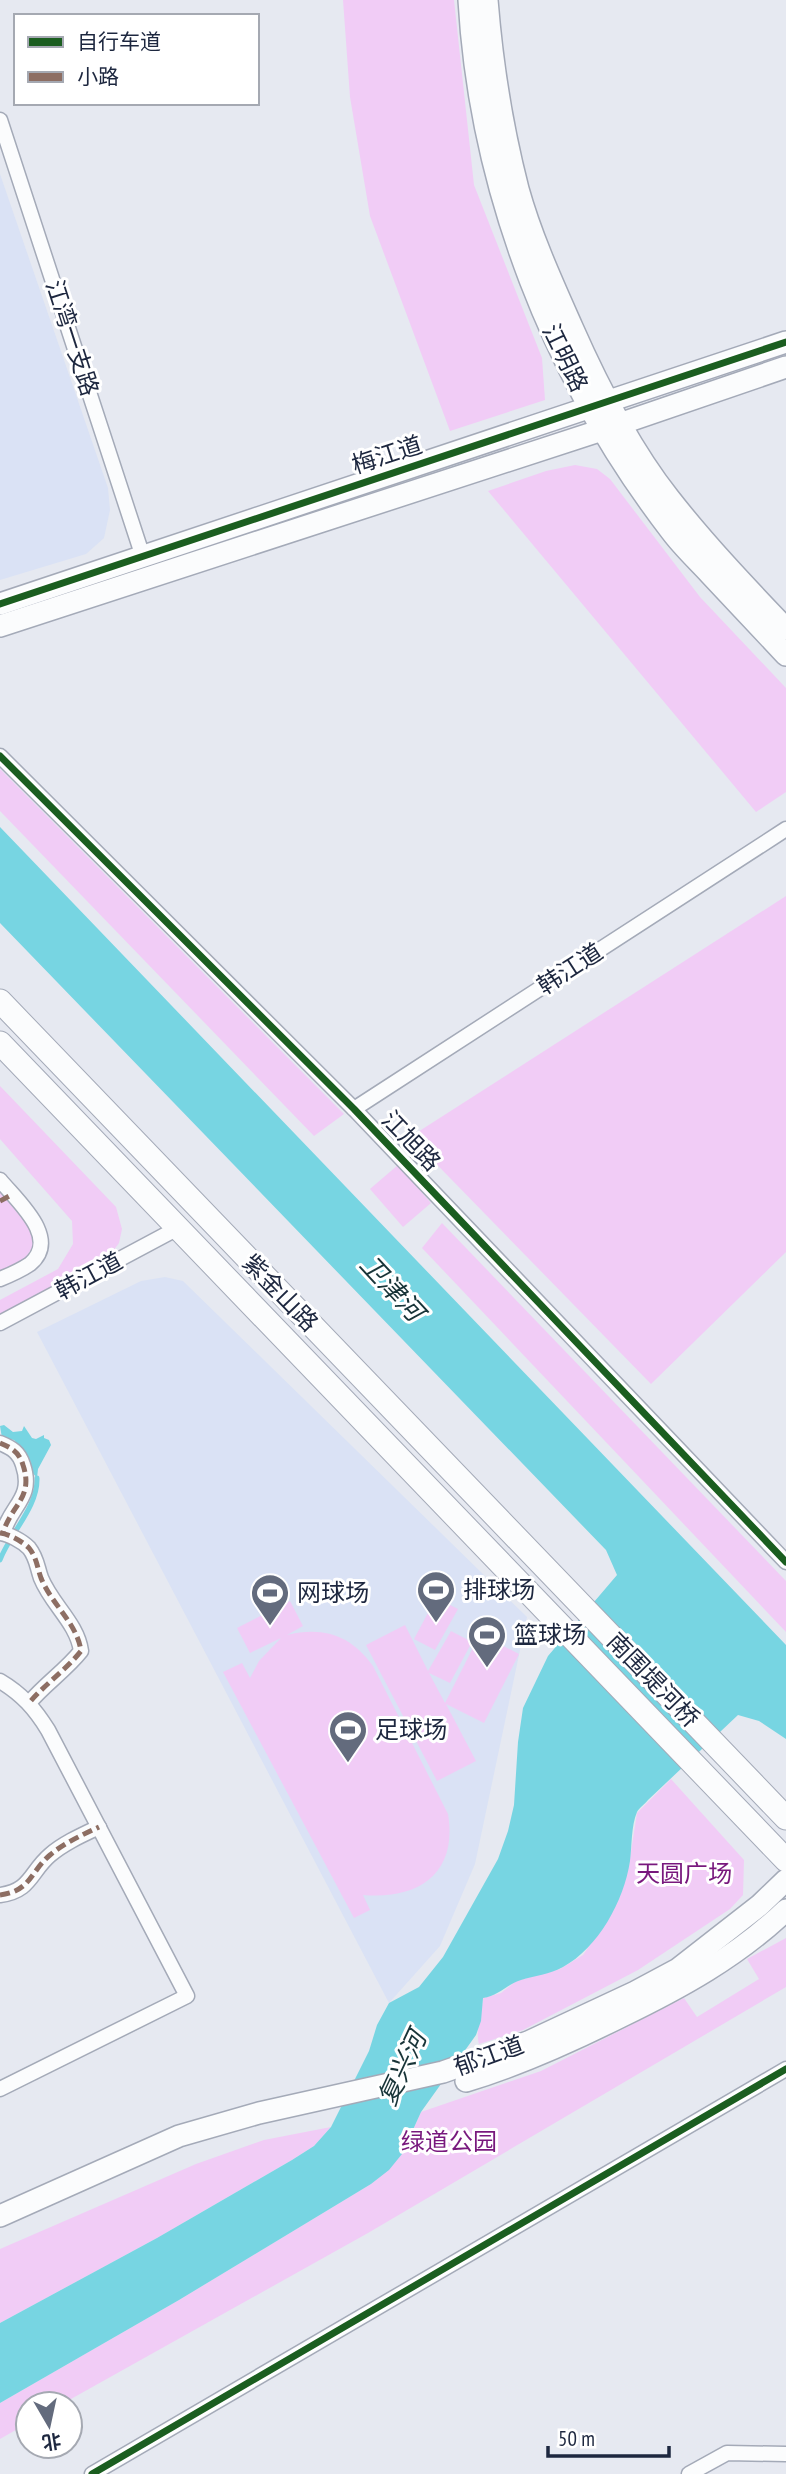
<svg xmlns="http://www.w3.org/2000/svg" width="786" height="2474" viewBox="0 0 786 2474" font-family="'PT Sans Narrow','Noto Sans SC',sans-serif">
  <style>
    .built { fill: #dae2f5 }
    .green { fill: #f1ccf6 }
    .water { fill: #77d5e2 }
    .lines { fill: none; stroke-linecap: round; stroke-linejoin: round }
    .stream { stroke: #77d5e2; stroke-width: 5 }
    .street-casing { stroke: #a4aab8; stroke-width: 17 }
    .secondary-casing { stroke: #a4aab8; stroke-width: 24 }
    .primary-casing { stroke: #a4aab8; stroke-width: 25 }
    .street { stroke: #fbfcfd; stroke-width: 14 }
    .secondary { stroke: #fbfcfd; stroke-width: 21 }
    .primary { stroke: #fbfcfd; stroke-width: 23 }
    .quiet { stroke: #8d6e63; stroke-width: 5; stroke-dasharray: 10 5; stroke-linecap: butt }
    .cycleway-casing { stroke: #fff; stroke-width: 11 }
    .cycleway { stroke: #1b5e20; stroke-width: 7 }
    .labels { text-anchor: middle; stroke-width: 6; stroke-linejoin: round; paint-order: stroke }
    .street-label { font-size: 24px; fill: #1d273f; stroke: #fff }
    .poi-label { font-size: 24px; fill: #1d273f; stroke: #fff; text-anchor: start }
    .park-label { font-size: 24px; fill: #78187d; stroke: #fff }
    .water-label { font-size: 26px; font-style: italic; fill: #183438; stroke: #fff }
  </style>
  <rect width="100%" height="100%" fill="#e6e9f1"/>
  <g class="built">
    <polygon points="0,174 108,488 110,510 104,538 86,554 0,580"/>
    <polygon points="165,1277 183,1281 527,1617 475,1864 440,1946 389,2003 37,1332 141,1281"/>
  </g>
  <g class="green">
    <polygon points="343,0 454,0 474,185 542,358 545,400 450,431 370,216 350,97"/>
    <polygon points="575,465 597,469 610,479 700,597 786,688 786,792 756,812 488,491 546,471"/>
    <polygon points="0,769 344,1114 314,1136 0,811"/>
    <polygon points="786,896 786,1252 651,1384 410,1137"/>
    <polygon points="0,1086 116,1207 122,1229 119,1243 107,1259 0,1316 0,1300 58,1269 73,1244 72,1221 0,1139"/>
    <polygon points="398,1165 431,1203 403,1227 370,1189"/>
    <polygon points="0,1191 33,1232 34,1245 25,1259 0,1272"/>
    <polygon points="442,1223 786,1581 786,1632 422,1248"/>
    <polygon points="436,1598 458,1609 435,1650 414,1639"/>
    <path d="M290,1601L303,1626L287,1635C323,1626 351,1635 373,1666L448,1814C458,1874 418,1900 363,1895L370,1910L354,1918L223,1672L242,1663L250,1678L259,1661L281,1638L250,1653L237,1628Z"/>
    <polygon points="405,1625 428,1671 451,1631 472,1642 450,1683 429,1673 445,1703 480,1634 519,1654 484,1723 446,1704 476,1761 437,1781 366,1645"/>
    <path d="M671,1779L744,1860L743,1895L730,1909L638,1970L523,2030L479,2044C475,2030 482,2013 483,1998L501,1993L516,1981L560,1969L583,1955L613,1911L629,1865L637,1813Z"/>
    <path d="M786,1938V1987L368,2233L62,2404H28V2423L0,2439V2403L179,2300L371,2184C401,2161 406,2145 421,2112L541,2071L684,1998L697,2017L759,1979L747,1959Z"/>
    <polygon points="331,2127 314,2146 292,2160 157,2238 0,2323 0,2249 196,2164 264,2140"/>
  </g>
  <g class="water">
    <path d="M0,827L786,1645V1739L759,1721L738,1715L648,1800C645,1804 639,1808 637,1812C631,1826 632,1846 630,1861C624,1901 598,1948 563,1967C550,1974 534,1976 521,1980C507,1984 499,1996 483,1998L481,2021L476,2035L421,2112L402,2154L389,2170L371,2184L179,2300L0,2403V2323L157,2238L292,2160L314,2146L331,2127L369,2051L377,2025L389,2003L419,1987L443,1957L498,1859L508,1831L514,1805L518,1742L523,1708L548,1656L617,1575L606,1550L0,923Z"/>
    <polygon points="4,1425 13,1432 22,1431 24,1426 32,1438 36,1439 44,1435 44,1438 49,1440 51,1445 38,1469 37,1478 31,1471 30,1460 14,1440 2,1438 0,1426"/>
  </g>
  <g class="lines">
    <path class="stream" d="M0,1560C10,1533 38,1507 37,1478"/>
    <defs>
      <g id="street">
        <polyline points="0,120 143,557"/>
        <polyline points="0,756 354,1109 786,1562"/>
        <polyline points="354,1109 786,829"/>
        <path d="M0,1180C17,1201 61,1238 30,1264C21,1270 10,1275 0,1279"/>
        <polyline points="0,1323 178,1228"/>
        <path d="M0,1443C12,1448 19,1452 23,1465C34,1498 11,1505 3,1533"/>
        <path d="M0,1533C9,1534 22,1541 29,1548C37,1558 37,1567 41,1578C52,1605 77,1623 81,1651C66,1670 45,1684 29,1703"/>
        <path d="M0,1681C22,1694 35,1709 48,1730L187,1996L0,2089"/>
        <path d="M0,1895C31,1891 30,1872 50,1855C64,1843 82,1835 99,1827"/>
        <polyline points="92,2474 786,2069"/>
        <polyline points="689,2474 727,2453 786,2454"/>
      </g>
      <g id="secondary">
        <path d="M469,0C480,191 554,379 671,531C682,546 697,560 710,574C735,601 761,628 786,655"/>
        <path d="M487,0C492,63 502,127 518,189C531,236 552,282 572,327C598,386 629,447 669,498C705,544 746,587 786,629"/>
        <polyline points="0,604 786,342"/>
        <polyline points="0,626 602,430 786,367"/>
        <path d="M466,2081C519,2065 570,2042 620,2017C680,1988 737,1957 786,1910"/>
        <polyline points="0,2216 179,2136 259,2113 443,2072 528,2042 635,1992 678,1969 760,1905 786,1880"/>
      </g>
      <g id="primary">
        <polyline points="0,1001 786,1818"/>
        <polyline points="0,1043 786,1860"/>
      </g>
    </defs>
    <use href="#street" class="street-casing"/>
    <use href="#secondary" class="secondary-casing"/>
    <use href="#primary" class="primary-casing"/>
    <use href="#street" class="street"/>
    <use href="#secondary" class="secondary"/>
    <use href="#primary" class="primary"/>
    <g class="quiet">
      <polyline points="0,1201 11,1195"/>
      <path d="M0,1443C12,1448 19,1452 23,1465C34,1498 11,1505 3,1533"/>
      <path d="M0,1533C9,1534 22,1541 29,1548C37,1558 37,1567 41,1578C52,1605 77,1623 81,1651C66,1670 45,1684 29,1703"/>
      <path d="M0,1895C31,1891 30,1872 50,1855C64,1843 82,1835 99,1827"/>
    </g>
    <defs>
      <g id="cycleway">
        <polyline points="0,604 786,342"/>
        <polyline points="0,756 354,1109 786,1562"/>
        <polyline points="92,2474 786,2069"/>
      </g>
    </defs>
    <use href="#cycleway" class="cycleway-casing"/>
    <use href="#cycleway" class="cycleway"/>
  </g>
  <defs>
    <symbol id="stadium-pin" viewBox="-11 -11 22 30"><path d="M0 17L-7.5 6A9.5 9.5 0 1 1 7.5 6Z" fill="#636b7d" stroke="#fff"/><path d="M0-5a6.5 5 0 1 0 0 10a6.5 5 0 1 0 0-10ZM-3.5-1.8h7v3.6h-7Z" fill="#fff"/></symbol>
  </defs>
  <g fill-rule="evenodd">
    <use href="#stadium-pin" x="414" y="1568" width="44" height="60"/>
    <use href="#stadium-pin" x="248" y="1571" width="44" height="60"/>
    <use href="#stadium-pin" x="465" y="1613" width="44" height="60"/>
    <use href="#stadium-pin" x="326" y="1708" width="44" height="60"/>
  </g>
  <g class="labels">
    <g class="street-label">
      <text transform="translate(72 338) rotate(72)" y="8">江湾一支路</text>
      <text transform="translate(565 358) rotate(64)" y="8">江明路</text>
      <text transform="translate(387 455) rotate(-18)" y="8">梅江道</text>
      <text transform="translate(570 969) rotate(-33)" y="8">韩江道</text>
      <text transform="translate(411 1141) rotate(46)" y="8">江旭路</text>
      <text transform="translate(89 1276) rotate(-28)" y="8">韩江道</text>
      <text transform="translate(280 1293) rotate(46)" y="8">紫金山路</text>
      <text transform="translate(653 1680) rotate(46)" y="8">南围堤河桥</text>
      <text transform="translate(489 2056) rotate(-20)" y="8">郁江道</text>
    </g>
    <g class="poi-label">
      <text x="463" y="1598">排球场</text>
      <text x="297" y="1601">网球场</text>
      <text x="514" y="1643">篮球场</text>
      <text x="375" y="1738">足球场</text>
    </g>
    <g class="park-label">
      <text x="684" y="1882">天圆广场</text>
      <text x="449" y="2150">绿道公园</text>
    </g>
    <g class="water-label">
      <text transform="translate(392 1288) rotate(47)" y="9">卫津河</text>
      <text transform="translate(402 2068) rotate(-65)" y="9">复兴河</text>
    </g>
  </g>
  <rect x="14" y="14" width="245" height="91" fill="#ffffff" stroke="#a5a9b2" stroke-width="2"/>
  <rect x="28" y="37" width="35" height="10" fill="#1b5e20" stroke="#a5a9b2" stroke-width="2"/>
  <text x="77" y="49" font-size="21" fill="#1d273f">自行车道</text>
  <rect x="28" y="72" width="35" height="10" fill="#8d6e63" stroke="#a5a9b2" stroke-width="2"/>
  <text x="77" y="84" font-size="21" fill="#1d273f">小路</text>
  <g transform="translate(49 2425) rotate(171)"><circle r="33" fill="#ffffff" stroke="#a5a9b2" stroke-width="2"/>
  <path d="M0-5L12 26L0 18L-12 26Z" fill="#636b7d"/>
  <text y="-10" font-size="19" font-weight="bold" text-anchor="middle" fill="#1d273f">北</text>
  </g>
  <path d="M548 2446v10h121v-10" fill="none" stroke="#1d273f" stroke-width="3.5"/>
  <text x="558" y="2446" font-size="21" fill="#1d273f" stroke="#ffffff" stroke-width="5" paint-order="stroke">50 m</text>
</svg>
